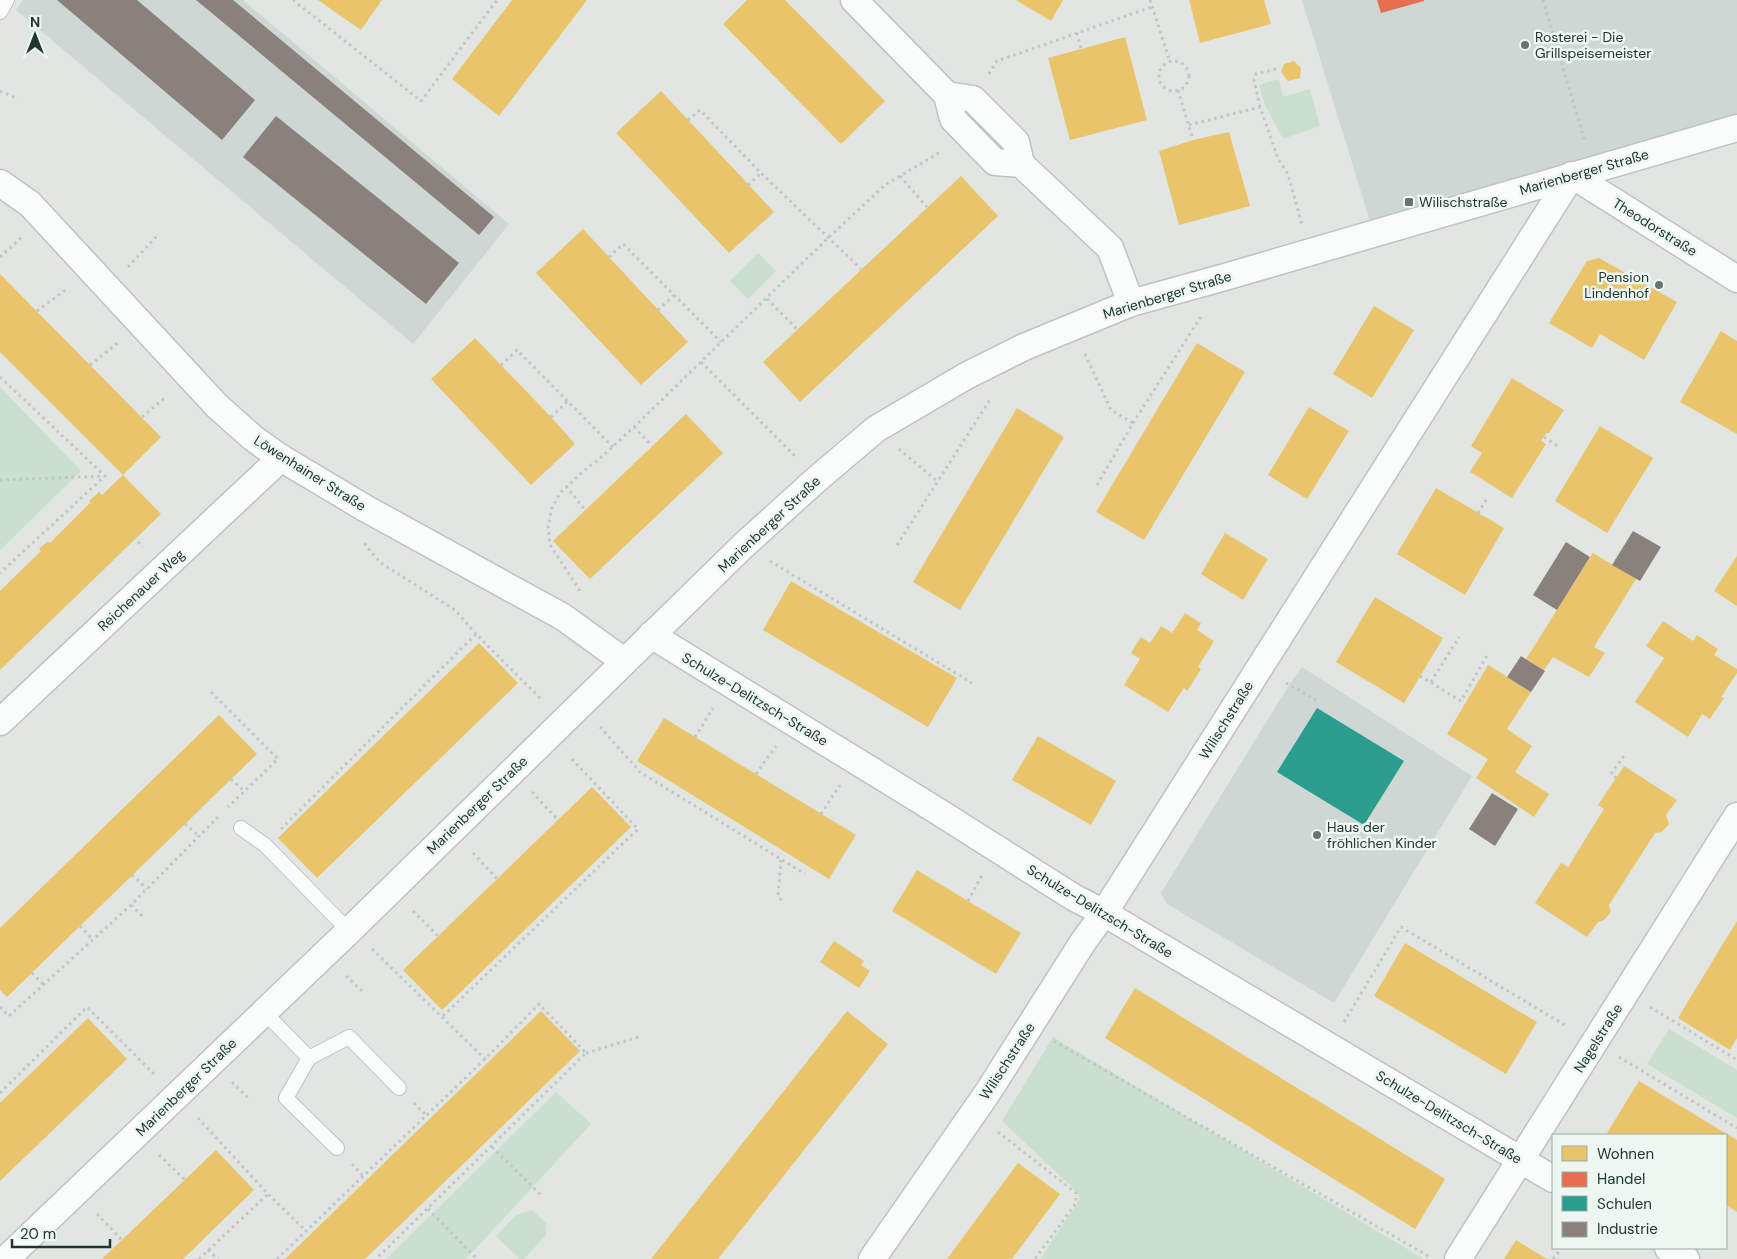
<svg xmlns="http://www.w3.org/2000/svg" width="1737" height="1259" viewBox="0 0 1737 1259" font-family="'DM Sans',sans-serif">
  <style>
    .built { fill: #ced7d3 }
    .green { fill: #cadfce }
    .homes { fill: #e9c46a }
    .shops { fill: #e76f51 }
    .schools { fill: #2a9d8f }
    .industry { fill: #8a817c }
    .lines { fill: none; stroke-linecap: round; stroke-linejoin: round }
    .service-casing { stroke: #bec3c0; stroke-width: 16 }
    .minor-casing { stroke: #bec3c0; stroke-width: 29 }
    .path { stroke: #bfc6c4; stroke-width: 3; stroke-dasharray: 2.5 4; stroke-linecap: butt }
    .service { stroke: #fafbfb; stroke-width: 14 }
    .minor { stroke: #fafbfb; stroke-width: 26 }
    .poi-dot { fill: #64746e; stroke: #eef6f1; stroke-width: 2 }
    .labels { text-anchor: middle; stroke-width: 5; stroke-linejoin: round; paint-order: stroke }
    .poi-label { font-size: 14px; fill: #20372f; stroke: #eef6f1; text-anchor: start }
    .street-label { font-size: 14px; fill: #20372f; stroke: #eef6f1 }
  </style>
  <rect width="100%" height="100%" fill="#e1e6e3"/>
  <g class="built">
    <polygon points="23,0 243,0 509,224 413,344 16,10"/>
    <polygon points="1302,0 1737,0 1737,127 1374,234"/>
    <polygon points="1302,667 1472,776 1334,1003 1167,904 1161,893 1289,685"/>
  </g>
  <g class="green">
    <polygon points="1279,79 1283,97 1310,89 1320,126 1283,139 1265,105 1259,85"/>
    <polygon points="758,253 776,271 748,299 730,281"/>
    <polygon points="0,387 81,471 0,550"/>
    <polygon points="1669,1029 1737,1070 1737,1118 1647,1064"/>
    <polygon points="1053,1037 1424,1259 1040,1259 1080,1199 1074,1189 1002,1121"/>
    <polygon points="556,1092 591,1124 466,1259 386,1259"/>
    <polygon points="532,1210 546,1223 546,1235 524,1259 520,1259 496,1236 516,1215"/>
  </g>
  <g class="homes">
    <polygon points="318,0 382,0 361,30"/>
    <polygon points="512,0 587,0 499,116 452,79"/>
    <polygon points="747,0 785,0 885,101 841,144 723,24"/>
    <polygon points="1016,0 1063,0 1051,21"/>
    <polygon points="1189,0 1264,0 1271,24 1200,43"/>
    <polygon points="1125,37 1147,120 1070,140 1048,58"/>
    <polygon points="1294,61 1301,68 1300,78 1288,81 1281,72 1284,64"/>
    <polygon points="661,91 774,212 729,253 616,133"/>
    <polygon points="1229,132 1250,206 1179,225 1159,151 1193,140"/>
    <polygon points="961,176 998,216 800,402 763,362"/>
    <polygon points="583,229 688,342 641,385 536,273"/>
    <polygon points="1599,258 1677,302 1644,360 1600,334 1592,348 1549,323 1587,261"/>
    <polygon points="0,274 161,437 123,475 0,352"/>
    <polygon points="1374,306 1414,330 1372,398 1333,374"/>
    <polygon points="1721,331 1737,341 1737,434 1680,402"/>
    <polygon points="475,338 551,417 575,444 531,485 431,379"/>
    <polygon points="1197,343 1245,372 1144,540 1096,512"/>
    <polygon points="1512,378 1564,410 1549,433 1546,433 1544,437 1541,441 1546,444 1512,498 1470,472 1482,453 1471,446"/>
    <polygon points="1309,407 1349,431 1307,499 1268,475"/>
    <polygon points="1017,408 1064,437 960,610 913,582"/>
    <polygon points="686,414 723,453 590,579 553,541"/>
    <polygon points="1600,426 1653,458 1607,533 1555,501"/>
    <polygon points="123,475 161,514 0,670 0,591 41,551 39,549 48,541 50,543 91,502 89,501 99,492 102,495"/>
    <polygon points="1436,488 1504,528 1465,595 1397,554"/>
    <polygon points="1225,533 1268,559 1243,600 1201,574"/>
    <polygon points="1593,553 1636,579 1594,647 1605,653 1589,677 1553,657 1544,670 1526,659"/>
    <polygon points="1737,556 1737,606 1714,591"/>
    <polygon points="791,581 957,678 928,727 763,630"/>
    <polygon points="1375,597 1443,638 1404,703 1336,662"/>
    <polygon points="1185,613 1201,623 1197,630 1214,641 1198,667 1201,669 1187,691 1184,688 1168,712 1124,685 1140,659 1131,653 1141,637 1150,643 1161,626 1172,633"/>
    <polygon points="1663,621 1693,641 1697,635 1718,649 1714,655 1737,669 1737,673 1721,697 1724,698 1710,719 1702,714 1688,737 1635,702 1664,658 1646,646"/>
    <polygon points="479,643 518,683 317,878 278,838"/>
    <polygon points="1488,665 1531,692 1507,729 1532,746 1515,772 1549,794 1534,817 1476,778 1488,759 1447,734"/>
    <polygon points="219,715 257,754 7,997 0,990 0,928"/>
    <polygon points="664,718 856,835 829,879 637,761"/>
    <polygon points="1038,736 1116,781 1091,825 1012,780"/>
    <polygon points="1624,766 1677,800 1666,815 1669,824 1662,832 1655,833 1609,905 1611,912 1604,920 1598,922 1587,937 1535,903 1561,863 1568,867 1604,809 1598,805"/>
    <polygon points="592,787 631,827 442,1010 403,970"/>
    <polygon points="917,870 1021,933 996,974 892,911"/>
    <polygon points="1737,921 1737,1038 1730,1050 1678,1018"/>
    <polygon points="834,941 864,961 861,965 870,971 859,988 820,962"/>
    <polygon points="1405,943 1537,1022 1506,1074 1374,996"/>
    <polygon points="1135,988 1445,1179 1415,1229 1105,1038"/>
    <polygon points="541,1011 580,1051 365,1259 285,1259"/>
    <polygon points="847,1011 888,1044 718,1259 651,1259"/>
    <polygon points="88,1018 127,1059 0,1181 0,1103"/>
    <polygon points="1639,1081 1737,1140 1737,1212 1726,1205 1726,1135 1611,1135 1607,1133"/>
    <polygon points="216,1150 254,1190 183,1259 102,1259"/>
    <polygon points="1018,1163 1060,1194 1012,1259 947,1259"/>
    <polygon points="1516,1240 1547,1259 1504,1259"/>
  </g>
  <polygon class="shops" points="1377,0 1424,0 1424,1 1381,13"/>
  <polygon class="schools" points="1317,708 1404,761 1364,825 1277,772"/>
  <g class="industry">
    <polygon points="57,0 137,0 255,100 222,140"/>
    <polygon points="196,0 233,0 494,217 479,235"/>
    <polygon points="276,116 459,263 426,304 243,157"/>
    <polygon points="1633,531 1661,547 1640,581 1612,565"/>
    <polygon points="1566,542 1590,557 1557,610 1533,595"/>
    <polygon points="1521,656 1545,671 1531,692 1507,677"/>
    <polygon points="1492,793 1518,809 1495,846 1469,829"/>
  </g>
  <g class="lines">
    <defs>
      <g id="service">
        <polyline points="0,12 7,0"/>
        <polyline points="241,828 265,845 349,931"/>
        <polyline points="264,1012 309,1058 286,1098 337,1148"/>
        <polyline points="309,1058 349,1037 399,1088"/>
      </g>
      <g id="minor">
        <polyline points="854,0 947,95 973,99 1016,142 1021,164"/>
        <polyline points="947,95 953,119 995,162 1021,164 1110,248 1131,303"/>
        <polyline points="0,183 30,204 217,406 253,438 281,458 363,507 563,617 624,661"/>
        <polyline points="651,635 931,807 1073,897 1104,913 1553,1179"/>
        <polyline points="0,722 281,458"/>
        <polyline points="1668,1248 1686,1259"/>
        <polyline points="6,1259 349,931 744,545 817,479 876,429 966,376 1024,347 1131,303 1225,277 1737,128"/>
        <polyline points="872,1259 988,1092 1083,942 1104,913 1572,175 1737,279"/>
        <polyline points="1458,1259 1737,816"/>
      </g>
    </defs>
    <use href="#service" class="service-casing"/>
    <use href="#minor" class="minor-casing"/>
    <g class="path">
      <polyline points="293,0 421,101 497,0"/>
      <polyline points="1150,0 1170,62"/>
      <polyline points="1543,0 1585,142"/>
      <polyline points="1077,33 1081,49"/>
      <circle cx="1174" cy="76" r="15"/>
      <polyline points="989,74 997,61 1152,7"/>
      <polyline points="1178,90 1193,140"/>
      <polyline points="0,91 18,99"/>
      <polyline points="1260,107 1254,80 1256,74 1280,68"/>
      <polyline points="688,120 700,110 761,173 861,269"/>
      <polyline points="1189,125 1260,107 1278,159 1288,174 1302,225"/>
      <polyline points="900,176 927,207"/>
      <polyline points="748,185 761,173"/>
      <polyline points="0,257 22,237"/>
      <polyline points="609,257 623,244 721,342"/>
      <polyline points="128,267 157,236"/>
      <polyline points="767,299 797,329"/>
      <polyline points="658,310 674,295"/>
      <polyline points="37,311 67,289"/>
      <polyline points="1085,354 1111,410 1133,423"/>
      <polyline points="701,362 796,457"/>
      <polyline points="90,365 119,342"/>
      <polyline points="501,365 517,350 613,447"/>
      <polyline points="0,377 105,476 0,573"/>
      <polyline points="142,417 167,396"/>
      <polyline points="551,417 567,402"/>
      <polyline points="634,427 652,446"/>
      <polyline points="1544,437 1559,447"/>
      <polyline points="899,449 937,481"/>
      <polyline points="0,480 104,476"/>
      <polyline points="1097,485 1133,423 1202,315"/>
      <polyline points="566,486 585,510"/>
      <polyline points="1478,513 1488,497"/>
      <polyline points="138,542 143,547"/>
      <polyline points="365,543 366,546 381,563 455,610 476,634"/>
      <polyline points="897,545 991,398"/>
      <polyline points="770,561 972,683"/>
      <polyline points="579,591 579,589 550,545 548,526 552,508 560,493 588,467 597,461 634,427 828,238 885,185 942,151"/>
      <polyline points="1420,676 1461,701 1488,654"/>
      <polyline points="1431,682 1459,637"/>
      <polyline points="1286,683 1316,700"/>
      <polyline points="211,692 278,759 228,807"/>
      <polyline points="600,727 640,772 805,874"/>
      <polyline points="695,737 713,708"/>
      <polyline points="756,774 776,746"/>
      <polyline points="1616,778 1611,774 1626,753"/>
      <polyline points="231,779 244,791"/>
      <polyline points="532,792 558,820"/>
      <polyline points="821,814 840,785"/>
      <polyline points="185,824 199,836"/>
      <polyline points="281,829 476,634 543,701"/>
      <polyline points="473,853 497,879"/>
      <polyline points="781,860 778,895 782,902"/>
      <polyline points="132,875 147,889"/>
      <polyline points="968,901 982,875"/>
      <polyline points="131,905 144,918"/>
      <polyline points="413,911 438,936"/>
      <polyline points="80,926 93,940"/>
      <polyline points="372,949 485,1059"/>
      <polyline points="32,973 44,985"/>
      <polyline points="346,976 362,991"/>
      <polyline points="0,1007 9,1016 131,905 218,817"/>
      <polyline points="1650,1007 1737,1060"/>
      <polyline points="443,1016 638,829 569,756"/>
      <polyline points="1344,1022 1401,927 1568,1027"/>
      <polyline points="1054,1041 1430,1257"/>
      <polyline points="586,1053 642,1036"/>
      <polyline points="1619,1057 1737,1128"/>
      <polyline points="232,1082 248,1098"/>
      <polyline points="0,1093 87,1007 155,1075"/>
      <polyline points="414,1103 426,1115"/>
      <polyline points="198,1118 268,1194 306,1231"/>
      <polyline points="998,1132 1076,1193 1076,1203 1035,1259"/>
      <polyline points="492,1147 541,1195"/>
      <polyline points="159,1155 185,1180"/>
      <polyline points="352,1164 363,1176"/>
      <polyline points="428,1209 477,1259"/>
      <polyline points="97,1214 122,1240"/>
      <polyline points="208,1250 218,1259"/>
      <polyline points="199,1259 268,1194"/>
      <polyline points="277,1259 485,1059 539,1004 586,1053 376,1259"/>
      <polyline points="1553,1259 1562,1248"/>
    </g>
    <use href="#service" class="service"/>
    <use href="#minor" class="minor"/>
  </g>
  <g class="poi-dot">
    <circle cx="1525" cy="45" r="5"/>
    <rect x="1404" y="197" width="10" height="10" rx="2.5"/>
    <circle cx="1659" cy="285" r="5"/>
    <circle cx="1317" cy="835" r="5"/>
  </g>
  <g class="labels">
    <g class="poi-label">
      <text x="1535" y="42">Rosterei - Die<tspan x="1535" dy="16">Grillspeisemeister</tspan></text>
      <text x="1419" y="207">Wilischstraße</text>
      <text x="1649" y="282" text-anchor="end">Pension<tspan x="1649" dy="16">Lindenhof</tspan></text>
      <text x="1327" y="832">Haus der<tspan x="1327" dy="16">fröhlichen Kinder</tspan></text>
    </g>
    <g class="street-label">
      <text transform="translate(1584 172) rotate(-16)" y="5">Marienberger Straße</text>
      <text transform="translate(1655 227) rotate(32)" y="5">Theodorstraße</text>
      <text transform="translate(1167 295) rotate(-17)" y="5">Marienberger Straße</text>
      <text transform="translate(310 473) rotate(32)" y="5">Löwenhainer Straße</text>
      <text transform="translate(769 524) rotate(-43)" y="5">Marienberger Straße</text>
      <text transform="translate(141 590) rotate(-43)" y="5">Reichenauer Weg</text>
      <text transform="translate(755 699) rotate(31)" y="5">Schulze-Delitzsch-Straße</text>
      <text transform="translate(1226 720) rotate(-58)" y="5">Wilischstraße</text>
      <text transform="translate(477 805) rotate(-44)" y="5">Marienberger Straße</text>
      <text transform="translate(1100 911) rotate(31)" y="5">Schulze-Delitzsch-Straße</text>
      <text transform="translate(1598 1038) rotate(-58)" y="5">Nagelstraße</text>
      <text transform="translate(1007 1061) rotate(-57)" y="5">Wilischstraße</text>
      <text transform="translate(186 1087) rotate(-44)" y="5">Marienberger Straße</text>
      <text transform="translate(1449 1117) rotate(31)" y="5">Schulze-Delitzsch-Straße</text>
    </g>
  </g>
  <rect x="1552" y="1134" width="175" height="115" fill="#eef6f1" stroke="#9caaa3"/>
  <rect x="1562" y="1146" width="25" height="15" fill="#e9c46a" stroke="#9caaa3"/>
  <text x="1597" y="1159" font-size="15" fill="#20372f">Wohnen</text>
  <rect x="1562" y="1172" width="25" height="15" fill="#e76f51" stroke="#9caaa3"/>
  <text x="1597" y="1184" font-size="15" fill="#20372f">Handel</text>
  <rect x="1562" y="1196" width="25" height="15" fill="#2a9d8f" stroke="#9caaa3"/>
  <text x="1597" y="1209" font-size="15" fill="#20372f">Schulen</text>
  <rect x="1562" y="1222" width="25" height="15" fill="#8a817c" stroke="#9caaa3"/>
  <text x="1597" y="1234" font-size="15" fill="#20372f">Industrie</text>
  <g transform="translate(35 35)" stroke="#eef6f1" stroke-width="4" paint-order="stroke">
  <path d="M0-4L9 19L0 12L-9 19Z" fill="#20372f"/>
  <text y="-8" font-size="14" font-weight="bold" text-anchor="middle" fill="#20372f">N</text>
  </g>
  <path d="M12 1239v8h98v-8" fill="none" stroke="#20372f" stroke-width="2.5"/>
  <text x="20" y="1239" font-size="15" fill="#20372f" stroke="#eef6f1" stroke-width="4" paint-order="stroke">20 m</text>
</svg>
